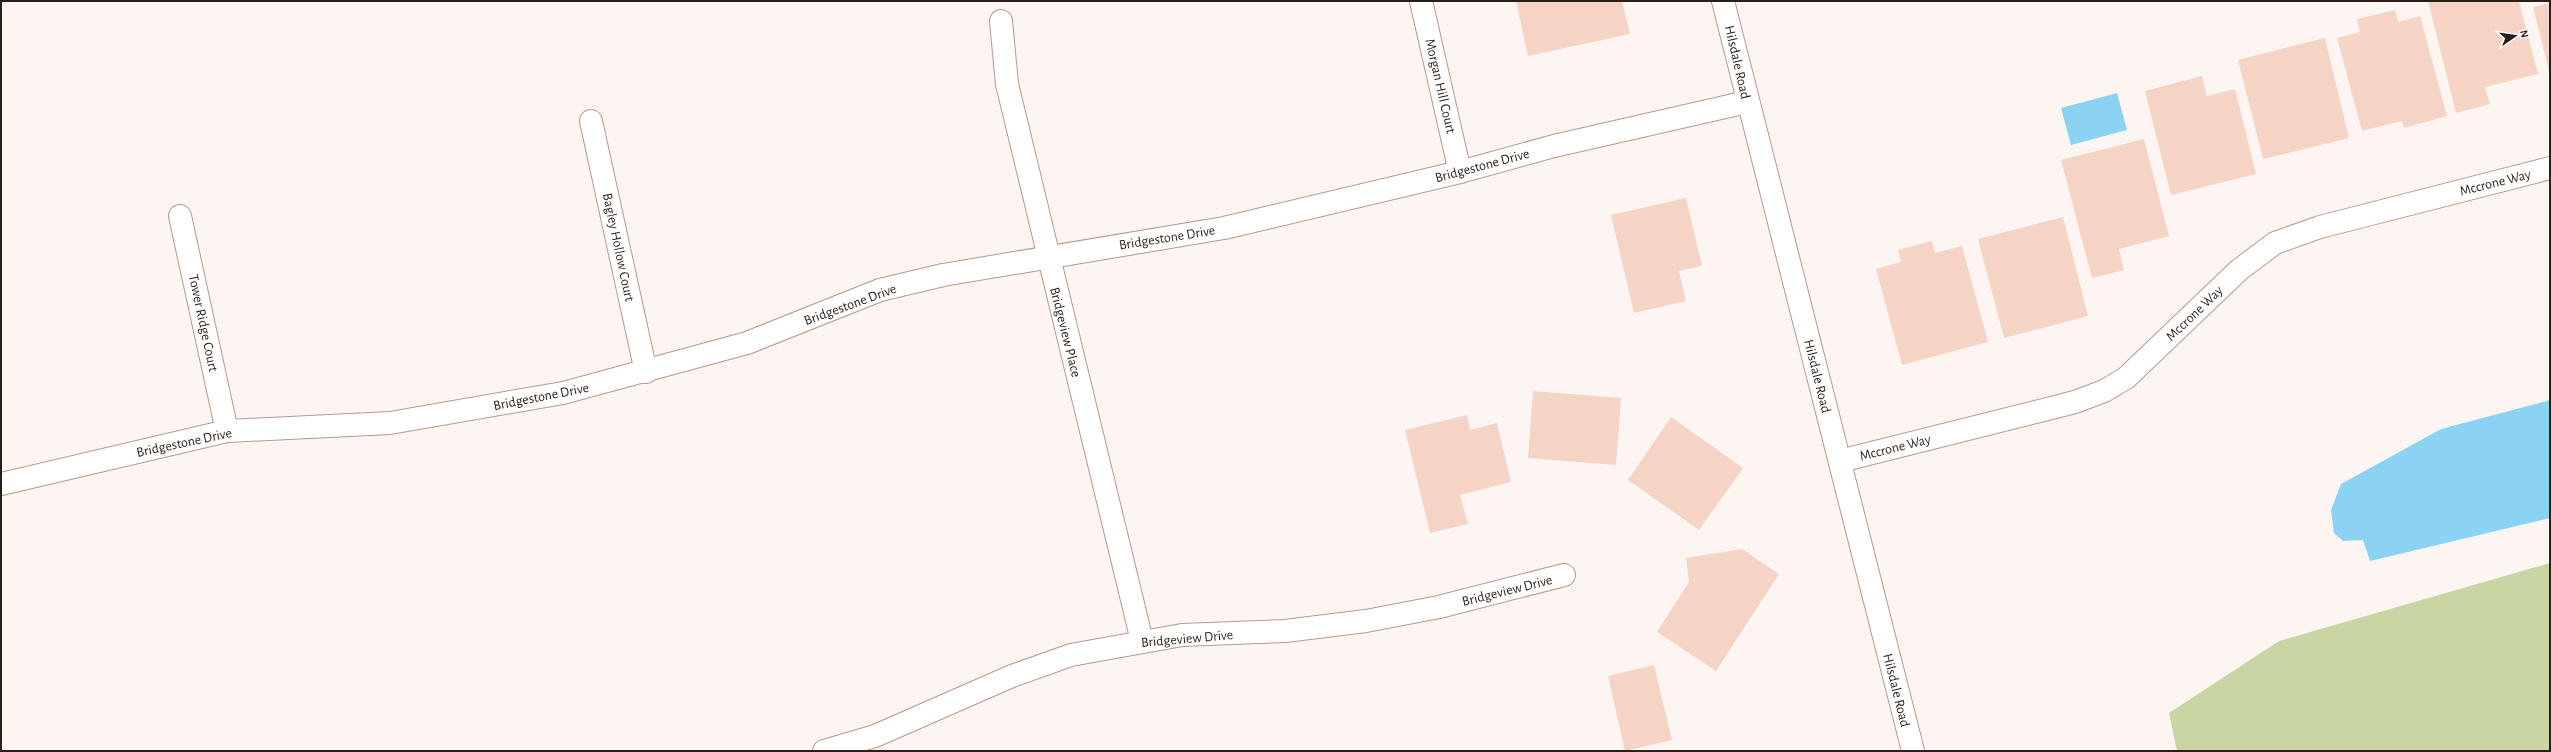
<svg xmlns="http://www.w3.org/2000/svg" width="2551" height="752" viewBox="0 0 2551 752" font-family="'Alegreya Sans',sans-serif">
  <style>
    .green { fill: #c9d6a3 }
    .water { fill: #8cd3f3 }
    .building { fill: #f5d4c6 }
    .lines { fill: none; stroke-linecap: round; stroke-linejoin: round }
    .minor-casing { stroke: #b8998b; stroke-width: 24 }
    .minor { stroke: #fff; stroke-width: 22 }
    .labels { text-anchor: middle; stroke-width: 3; stroke-linejoin: round; paint-order: stroke }
    .street-label { font-size: 14px; fill: #2a1e19; stroke: #fff }
  </style>
  <rect width="100%" height="100%" fill="#fcf5f2"/>
  <polygon class="green" points="2550,563 2550,751 2177,751 2169,713 2279,641"/>
  <g class="water">
    <polygon points="2117,93 2127,130 2071,145 2061,108"/>
    <polygon points="2550,400 2550,518 2370,561 2363,540 2343,541 2334,533 2331,510 2341,484 2441,429"/>
  </g>
  <g class="building">
    <polygon points="1516,1 1622,1 1630,34 1528,56"/>
    <polygon points="2428,1 2519,1 2538,74 2485,87 2490,104 2456,113"/>
    <polygon points="2550,3 2550,71 2549,71 2533,7"/>
    <polygon points="2395,10 2398,22 2420,16 2447,116 2404,128 2402,121 2362,131 2337,38 2360,32 2357,19"/>
    <polygon points="2325,38 2349,138 2263,159 2238,60"/>
    <polygon points="2202,76 2207,96 2235,89 2256,174 2171,195 2145,91"/>
    <polygon points="2144,139 2169,236 2119,249 2124,270 2092,278 2061,160"/>
    <polygon points="1686,198 1702,266 1679,271 1686,301 1634,313 1611,215"/>
    <polygon points="2063,217 2088,316 2004,338 1978,239"/>
    <polygon points="1932,241 1935,253 1962,246 1988,342 1902,365 1876,269 1901,262 1898,250"/>
    <polygon points="1533,391 1621,398 1616,465 1528,458"/>
    <polygon points="1467,415 1470,430 1497,423 1511,482 1460,495 1468,524 1430,533 1405,430"/>
    <polygon points="1671,417 1743,468 1699,530 1628,480"/>
    <polygon points="1742,549 1779,574 1716,671 1657,632 1689,582 1686,558"/>
    <polygon points="1654,665 1672,740 1625,751 1608,676"/>
  </g>
  <g class="lines">
    <defs>
      <g id="minor">
        <polyline points="1421,1 1460,172"/>
        <polyline points="1723,1 1913,751"/>
        <polyline points="1001,21 1007,84 1142,641"/>
        <polyline points="591,121 646,372"/>
        <polyline points="180,216 227,431"/>
        <polyline points="1840,461 2075,402 2104,391 2126,378 2239,270 2275,243 2320,227 2550,168"/>
        <polyline points="1,484 227,431 390,423 563,393 747,343 880,290 943,275 1224,228 1460,172 1554,146 1747,102"/>
        <polyline points="824,751 875,736 1012,676 1071,655 1182,635 1285,631 1366,621 1439,607 1564,575"/>
      </g>
    </defs>
    <use href="#minor" class="minor-casing"/>
    <use href="#minor" class="minor"/>
  </g>
  <g class="labels">
    <g class="street-label">
      <text transform="translate(1738 62) rotate(77)" y="5">Hilsdale Road</text>
      <text transform="translate(1441 86) rotate(77)" y="5">Morgan Hill Court</text>
      <text transform="translate(1482 165) rotate(-15)" y="5">Bridgestone Drive</text>
      <text transform="translate(2495 182) rotate(-14)" y="5">Mccrone Way</text>
      <text transform="translate(1167 237) rotate(-9)" y="5">Bridgestone Drive</text>
      <text transform="translate(619 247) rotate(78)" y="5">Bagley Hollow Court</text>
      <text transform="translate(850 304) rotate(-20)" y="5">Bridgestone Drive</text>
      <text transform="translate(2194 313) rotate(-44)" y="5">Mccrone Way</text>
      <text transform="translate(204 323) rotate(78)" y="5">Tower Ridge Court</text>
      <text transform="translate(1066 332) rotate(76)" y="5">Bridgeview Place</text>
      <text transform="translate(1818 376) rotate(76)" y="5">Hilsdale Road</text>
      <text transform="translate(541 396) rotate(-11)" y="5">Bridgestone Drive</text>
      <text transform="translate(184 442) rotate(-12)" y="5">Bridgestone Drive</text>
      <text transform="translate(1895 447) rotate(-14)" y="5">Mccrone Way</text>
      <text transform="translate(1507 590) rotate(-14)" y="5">Bridgeview Drive</text>
      <text transform="translate(1187 638) rotate(-5)" y="5">Bridgeview Drive</text>
      <text transform="translate(1897 690) rotate(76)" y="5">Hilsdale Road</text>
    </g>
  </g>
  <rect width="2551" height="752" fill="none" stroke="#2a1e19" stroke-width="4"/>
  <g transform="translate(2515 36) rotate(77)" stroke="#ffffff" stroke-width="3" paint-order="stroke">
  <path d="M0-3L7 15L0 10L-7 15Z" fill="#2a1e19"/>
  <text y="-6" font-size="11" font-weight="bold" text-anchor="middle" fill="#2a1e19">N</text>
  </g>
</svg>
